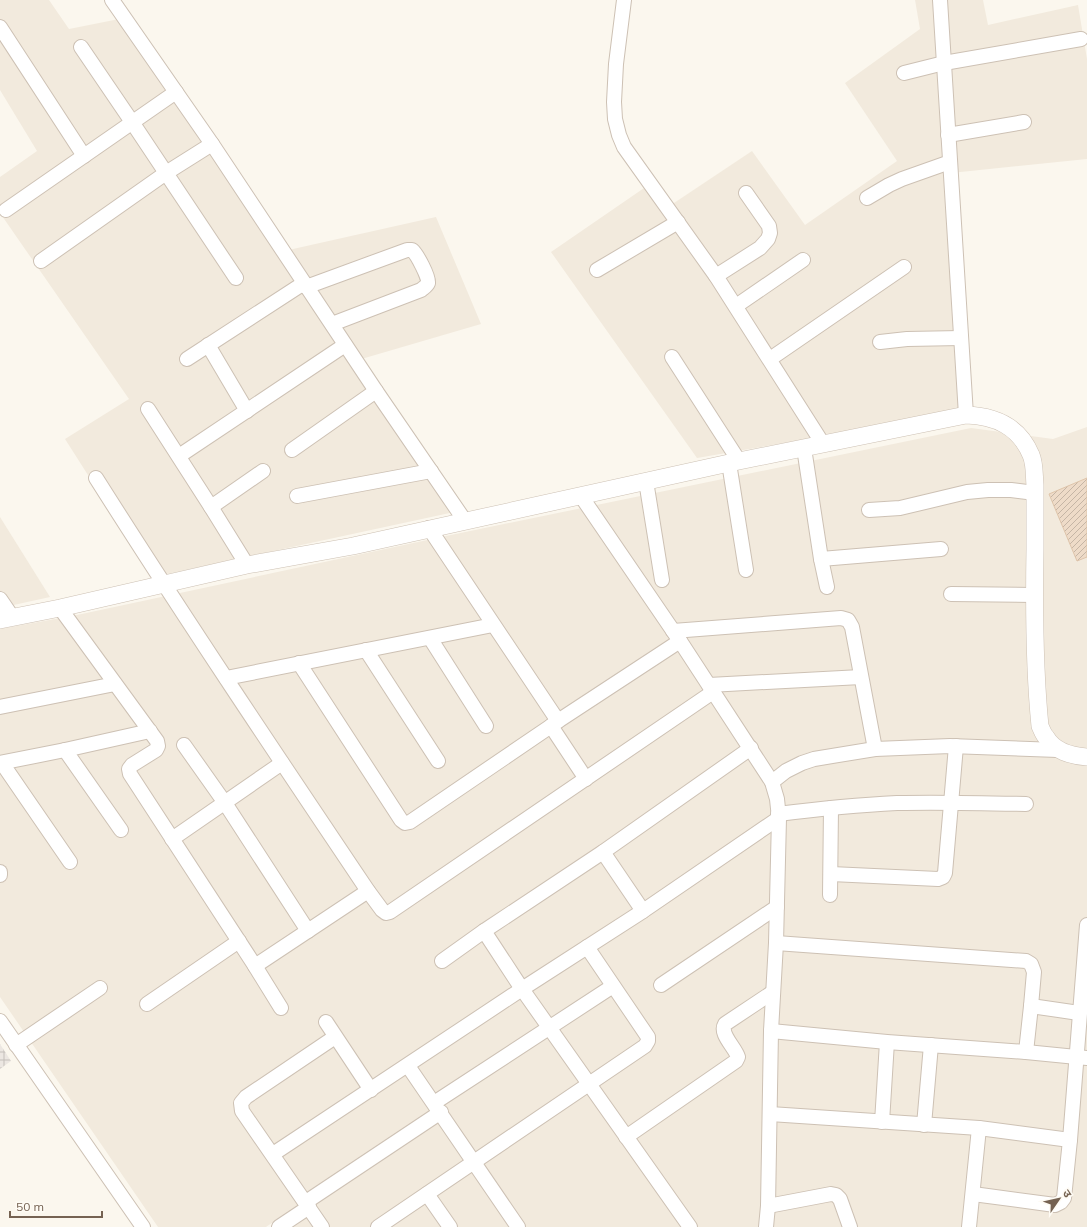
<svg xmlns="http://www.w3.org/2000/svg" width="1087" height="1227" viewBox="0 0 1087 1227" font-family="Mulish,'Noto Sans Devanagari',sans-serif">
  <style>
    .residential { fill: #f2eadd }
    .industrial { fill: url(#industrial-grid) }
    .building { fill: url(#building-hatch); stroke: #dec4aa }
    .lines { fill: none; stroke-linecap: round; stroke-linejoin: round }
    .minor-casing { stroke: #cdc1b4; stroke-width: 16 }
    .tertiary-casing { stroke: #cdc1b4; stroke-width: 18 }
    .minor { stroke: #fff; stroke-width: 14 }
    .tertiary { stroke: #fff; stroke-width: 17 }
  </style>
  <defs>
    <pattern id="industrial-grid" width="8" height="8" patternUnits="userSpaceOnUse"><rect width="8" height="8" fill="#ece7e2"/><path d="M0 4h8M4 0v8" fill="none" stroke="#c4bfba"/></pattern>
    <pattern id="building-hatch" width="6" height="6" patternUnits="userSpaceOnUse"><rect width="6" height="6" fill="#eedbc8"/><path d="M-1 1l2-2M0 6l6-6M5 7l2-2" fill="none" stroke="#c5b5a5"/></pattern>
  </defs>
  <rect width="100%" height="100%" fill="#fbf7ee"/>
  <g class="residential">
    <polygon points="0,0 49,0 69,29 124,18 284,251 436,217 481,324 358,360 459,511 153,577 65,439 129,399 0,213 0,177 37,151 0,90"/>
    <polygon points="915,0 983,0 988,25 1078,5 1087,59 1087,159 951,173 964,412 697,458 551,252 647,186 665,209 752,151 805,225 897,161 845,83 920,29"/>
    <polygon points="1087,427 1087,1227 289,1227 282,1216 266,1227 158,1227 0,997 0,629 77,615 446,536 971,428 1053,439"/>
    <polygon points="0,517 50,597 0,608"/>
  </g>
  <polygon class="industrial" points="0,1044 11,1061 0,1069"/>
  <polygon class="building" points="1087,478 1087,557 1077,561 1049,494"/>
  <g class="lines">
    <defs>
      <g id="minor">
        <polyline points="112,0 212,144 376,391 465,521"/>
        <polyline points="624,0 616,64 614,102 615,119 619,135 624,147 716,276 823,444"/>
        <polyline points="940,0 966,415"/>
        <polyline points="0,27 84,156"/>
        <polyline points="81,47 132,122 236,278"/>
        <polyline points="904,73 944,63 1081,39"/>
        <polyline points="948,135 1024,122"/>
        <polyline points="867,198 889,185 902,179 950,162"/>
        <polyline points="6,210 176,92"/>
        <polyline points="41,261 166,173 212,144"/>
        <polyline points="597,270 678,222"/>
        <polyline points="716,276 760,248 768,239 770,233 769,226 746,193"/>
        <path d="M306,287L407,250H412C417,254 429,277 428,283C427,286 423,288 421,290L332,324"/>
        <polyline points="736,306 803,260"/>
        <polyline points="880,342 907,339 961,338"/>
        <polyline points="208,345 247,411"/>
        <polyline points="672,357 739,461"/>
        <polyline points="187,359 304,283"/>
        <polyline points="770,359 904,267"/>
        <polyline points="148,409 211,507 247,565"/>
        <polyline points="804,448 821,559 827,587"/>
        <polyline points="292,450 376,391"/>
        <polyline points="179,456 345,345"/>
        <polyline points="729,463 746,570"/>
        <path d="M96,478C184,617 276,754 368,891L382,910L386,913L390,912L713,692"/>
        <polyline points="646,481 662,580"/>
        <polyline points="297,496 431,471"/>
        <polyline points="581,496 680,641 772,782 777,799 779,818 776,943 771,1031 768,1206 766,1227"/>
        <polyline points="211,507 263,471"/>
        <polyline points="869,510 900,508 967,492 988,490 1011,490 1035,493"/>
        <polyline points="429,528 558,721 680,641"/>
        <polyline points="821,559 941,549"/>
        <polyline points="951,594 1034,595"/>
        <polyline points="0,599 13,618"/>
        <polyline points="60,608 157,741 158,746 156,750 132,765 129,769 130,774 255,966 281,1008"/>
        <polyline points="673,631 841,618 848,620 852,627 875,749"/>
        <polyline points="430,638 486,726"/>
        <polyline points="366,650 438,761"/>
        <polyline points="299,663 401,820 405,823 410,822 551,726"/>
        <polyline points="226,678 493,625"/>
        <polyline points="709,685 861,677"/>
        <polyline points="0,707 115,684"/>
        <polyline points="558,721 551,726 586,779"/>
        <polyline points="184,745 225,803 308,931"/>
        <polyline points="65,750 121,830"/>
        <polyline points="0,763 65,750 150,731"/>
        <polyline points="2,763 70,862"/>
        <polyline points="772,782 786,771 802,763 814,759 875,749 950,746 1058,750"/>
        <path d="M778,814C818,809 858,805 897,803C940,802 983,803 1026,804"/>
        <polyline points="172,839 282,763"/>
        <polyline points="603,852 643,911"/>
        <polyline points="0,872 0,875"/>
        <polyline points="831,874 938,879 943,877 945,873 956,746"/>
        <polyline points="830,895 831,808"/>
        <polyline points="484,931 522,989 690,1227"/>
        <polyline points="776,943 1026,961 1031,964 1034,972 1031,1006 1026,1052"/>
        <polyline points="442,961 484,931 603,852 751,748"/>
        <polyline points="255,966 368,891"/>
        <polyline points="661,985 777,907"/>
        <polyline points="147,1004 239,941"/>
        <polyline points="1031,1006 1079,1013"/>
        <polyline points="0,1021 143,1227"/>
        <polyline points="326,1022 371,1090"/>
        <polyline points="771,1031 887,1042 1026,1052 1087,1058"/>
        <polyline points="16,1045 100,988"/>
        <polyline points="408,1066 518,1227"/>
        <polyline points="434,1103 613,986"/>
        <polyline points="770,1114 979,1128 1070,1140"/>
        <polyline points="882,1122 887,1042"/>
        <polyline points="924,1125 931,1045"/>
        <path d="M626,1137L736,1061L738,1057C735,1047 719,1034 725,1024L773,992"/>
        <polyline points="273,1154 522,989 643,911 779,818"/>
        <polyline points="427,1194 450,1227"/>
        <polyline points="973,1194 1055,1205 1061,1202 1064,1198 1070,1140 1087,925"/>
        <polyline points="306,1202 441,1112"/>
        <polyline points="768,1206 831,1194 836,1195 840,1199 850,1227"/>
        <polyline points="279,1227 309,1207"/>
        <polyline points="322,1227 242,1111 241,1103 246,1097 335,1037"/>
        <polyline points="378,1227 645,1046 648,1041 648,1037 587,947"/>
        <polyline points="969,1227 979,1128"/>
      </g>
      <path id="tertiary" d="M0,620L60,608L247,565L353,546L729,463L966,415C995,416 1019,426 1031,455C1035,464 1034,476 1035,485C1035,507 1035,528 1035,549C1034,608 1034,667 1040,726C1042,730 1043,734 1046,737C1054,751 1072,756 1087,757"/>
    </defs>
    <use href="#minor" class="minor-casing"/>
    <use href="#tertiary" class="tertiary-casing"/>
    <use href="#minor" class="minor"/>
    <use href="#tertiary" class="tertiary"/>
  </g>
  <g transform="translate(1059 1199) rotate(56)" stroke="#fefbf4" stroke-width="3" paint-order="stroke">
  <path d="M0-3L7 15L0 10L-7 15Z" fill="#756252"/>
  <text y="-6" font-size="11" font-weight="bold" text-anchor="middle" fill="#756252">उ</text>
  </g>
  <path d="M10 1211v6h92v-6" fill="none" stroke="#756252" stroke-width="2"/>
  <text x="16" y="1211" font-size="12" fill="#756252" stroke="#fefbf4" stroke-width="3" paint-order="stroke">50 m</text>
</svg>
